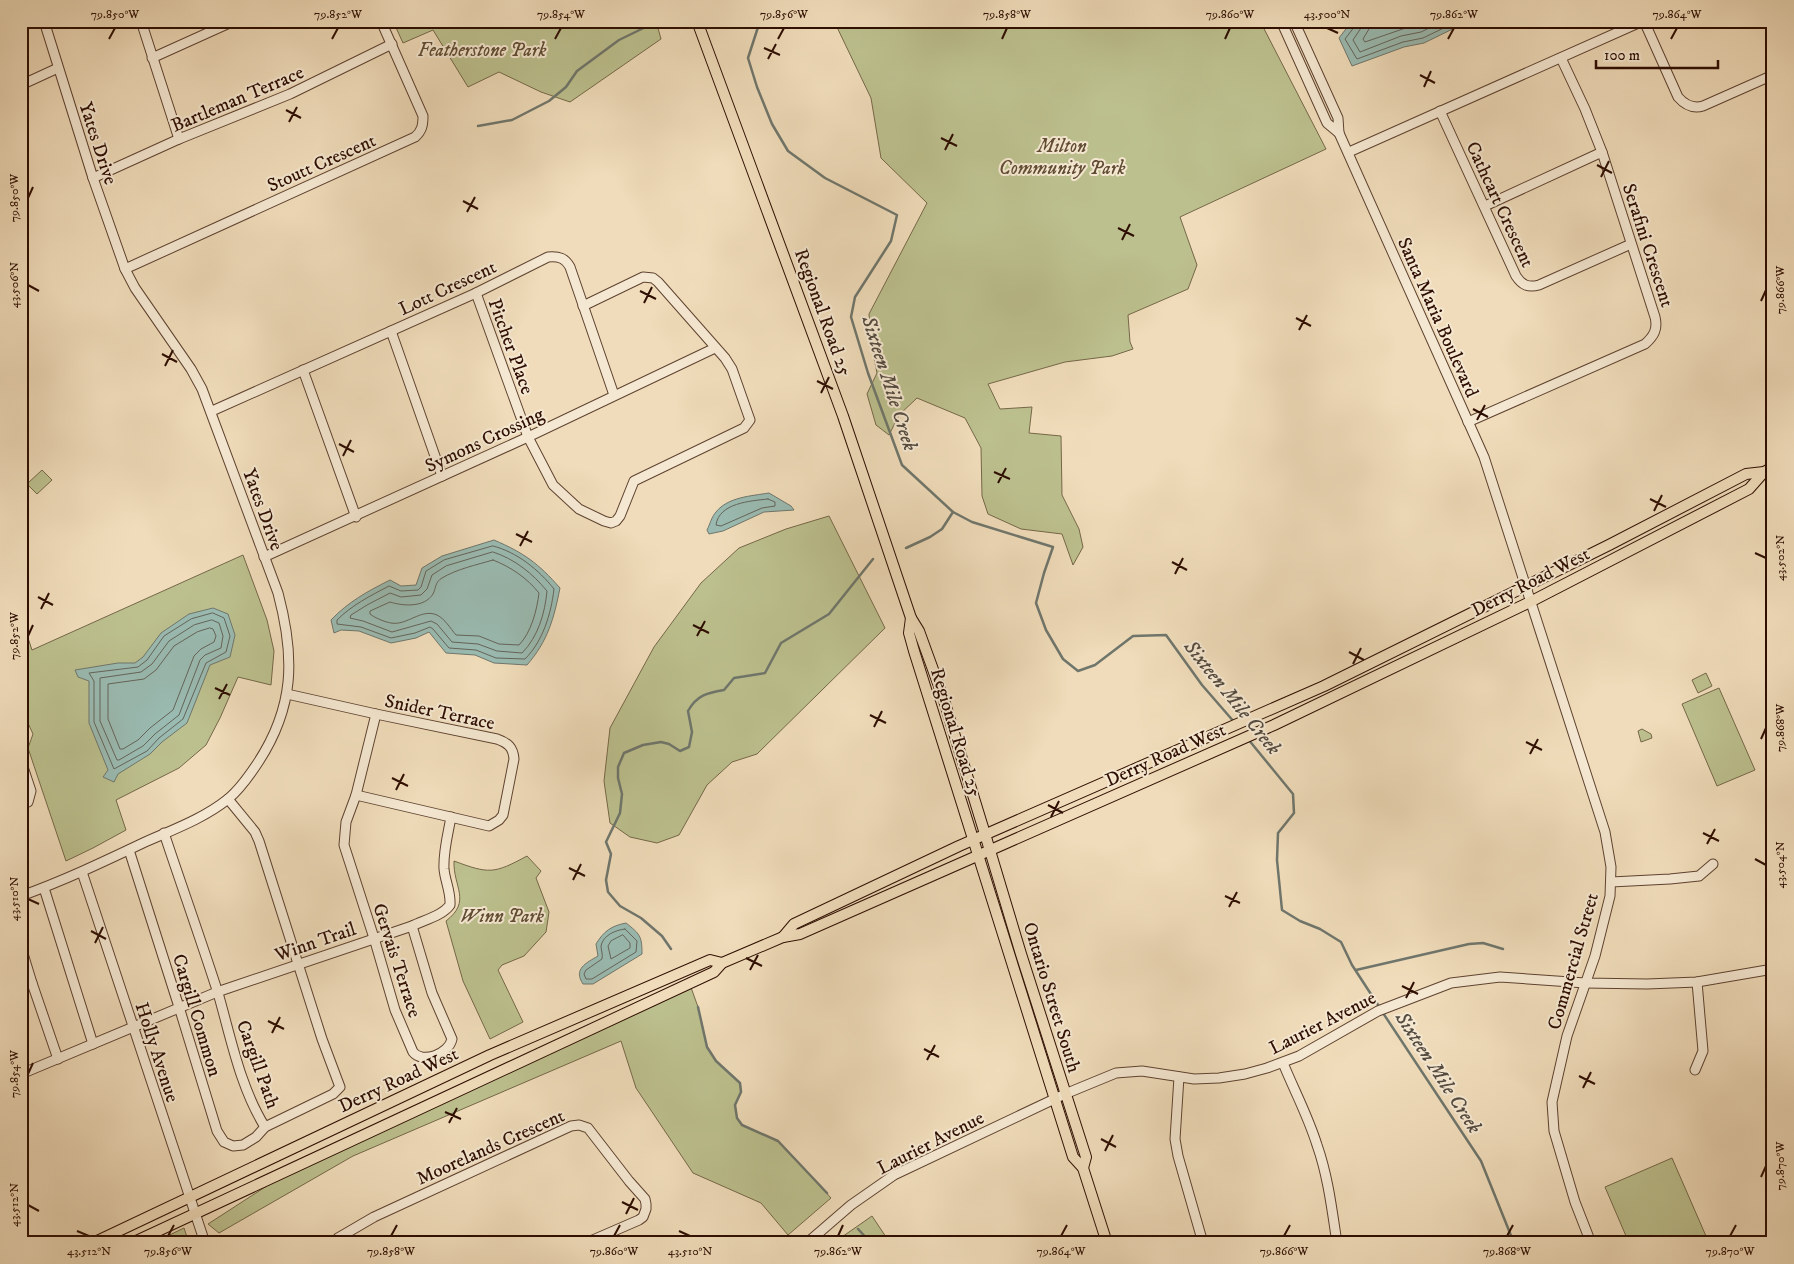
<svg xmlns="http://www.w3.org/2000/svg" width="1794" height="1264" viewBox="0 0 1794 1264" font-family="'IM FELL DW Pica',serif">
  <style>
    .green { fill: #bcc08e; stroke: #756748 }
    .water { fill: #9abbb2; stroke: #6f766c }
    .lines { fill: none; stroke-linecap: round; stroke-linejoin: round }
    .shore { stroke: #64645a; stroke-width: 1 }
    .stream { stroke: #6f766c; stroke-width: 2.5 }
    .minor-casing { stroke: #5e4230; stroke-width: 11 }
    .major-casing { stroke: #2e0e02; stroke-width: 12 }
    .minor { stroke: #f5e8d2; stroke-width: 9 }
    .major { stroke: #f0dcba; stroke-width: 10 }
    .ticks { fill: none; stroke: #2e0e02; stroke-width: 2 }
    .labels { text-anchor: middle; stroke-width: 4; stroke-linejoin: round; paint-order: stroke }
    .park-label { font-size: 19px; font-style: italic; fill: #604c33; stroke: #f5e8d2 }
    .street-label { font-size: 19px; fill: #2e0e02; stroke: #f5e8d2 }
    .water-label { font-size: 20px; font-style: italic; fill: #544b40; stroke: #f5e8d2 }
    .neatline { fill: none; stroke: #2e0e02; stroke-width: 2 }
    .ticks-label { font-size: 12px; text-anchor: middle; fill: #2e0e02 }
  </style>
  <rect width="100%" height="100%" fill="#f0dcba"/>
  <filter id="stains"><feTurbulence type="fractalNoise" baseFrequency=".004" numOctaves="4"/><feColorMatrix values="0 0 0 0 .2 0 0 0 0 .09 0 0 0 0 .02 0 0 0 .5 -.17"/></filter>
  <radialGradient id="worn" r=".72"><stop offset=".6" stop-color="#630" stop-opacity="0"/><stop offset="1" stop-color="#630" stop-opacity=".3"/></radialGradient>
  <g class="green">
    <polygon points="393,21 656,21 661,39 570,102 541,92 499,72 468,87 433,30 403,43"/>
    <polygon points="834,21 1260,21 1326,149 1180,217 1197,265 1188,289 1128,315 1130,342 1133,349 1112,356 1065,362 988,384 1000,409 1032,407 1029,433 1061,436 1062,495 1079,529 1083,547 1073,565 1062,534 1021,529 988,514 982,496 981,448 965,418 917,398 899,415 889,435 876,425 867,394 877,373 871,343 869,314 927,203 881,158 871,98"/>
    <polygon points="42,470 52,480 37,494 27,484"/>
    <polygon points="829,516 885,628 757,754 732,762 707,785 679,835 657,843 630,837 610,823 604,781 610,728 654,647 701,583 739,548 786,529"/>
    <polygon points="243,555 267,620 274,651 271,685 238,677 220,718 206,745 179,768 116,800 126,830 93,848 66,861 28,748 33,734 21,708 21,617 32,650"/>
    <polygon points="1706,673 1712,686 1698,693 1692,680"/>
    <polygon points="1719,688 1755,770 1717,786 1682,704"/>
    <polygon points="1642,729 1651,734 1652,738 1641,742 1638,731"/>
    <path d="M527,856L541,871L536,878L549,912L546,932L524,956L502,965L498,970L523,1022L490,1039L463,981L446,921C472,901 453,887 454,861C489,874 494,874 527,856Z"/>
    <polygon points="689,982 698,1007 707,1047 716,1061 740,1083 741,1092 735,1105 737,1118 742,1125 778,1141 831,1198 788,1235 761,1203 693,1173 636,1088 621,1041 353,1156 219,1233 208,1224 327,1147"/>
    <polygon points="1672,1158 1709,1243 1629,1243 1605,1187"/>
    <polygon points="872,1216 890,1243 842,1243 839,1239"/>
    <polygon points="184,1228 189,1243 153,1243"/>
  </g>
  <g class="water">
    <polygon points="1352,21 1469,21 1424,43 1404,47 1352,66 1339,38"/>
    <path d="M769,493L791,506L794,510L764,512L723,531L709,534L707,530C710,524 712,516 716,512C728,497 751,496 769,493Z"/>
    <path d="M494,540C524,553 538,563 560,588C554,618 548,641 527,665L494,663L475,655L446,653L429,632L416,638L391,643L359,631L341,630L334,633L331,620C348,602 368,591 390,580L401,586L416,585L422,568L442,556Z"/>
    <polygon points="213,608 228,614 235,635 230,657 210,665 187,723 162,742 150,754 118,774 114,782 103,777 108,770 89,723 89,681 78,677 75,670 118,663 135,663 143,657 161,633 189,614"/>
    <path d="M626,923C640,934 642,936 642,954L593,984H583C573,969 586,963 598,956L596,944C604,931 611,926 626,923Z"/>
  </g>
  <g class="lines">
    <g class="shore">
      <polyline points="1356,21 1355,26 1345,39 1357,59 1403,42 1423,38 1458,21"/>
      <polyline points="1362,21 1361,28 1353,40 1360,52 1401,36 1421,32 1443,21"/>
      <polyline points="1370,21 1369,29 1363,39 1365,42 1426,21"/>
      <path d="M768,499L775,502V506L762,508L721,526L716,525C719,503 750,501 768,499Z"/>
      <path d="M493,546C517,552 539,570 554,589C551,614 543,641 525,659L496,658L476,650L449,648L433,629L430,627L415,633L391,638L361,627L337,624V620C352,605 370,596 389,586L401,591L418,590L421,587L426,571L444,560Z"/>
      <path d="M493,552C515,559 533,574 547,591C545,613 538,637 522,653L497,651L478,644L452,642L437,624L431,621L392,632L363,621L350,618L351,615L367,605L390,593L401,597L421,595L427,589L432,575L446,566Z"/>
      <path d="M493,560C511,567 527,578 539,593C537,610 531,633 519,645L499,644L479,636L456,635C450,628 445,619 437,615C421,608 407,626 391,623C385,622 375,618 370,614V611L390,602C403,606 424,608 433,594C436,588 435,582 442,578C457,569 476,565 493,560Z"/>
      <polygon points="213,613 224,618 230,636 226,652 206,663 183,719 159,738 147,751 114,769 94,722 94,681 89,673 138,667 147,660 164,636 191,619"/>
      <polygon points="212,620 219,623 223,636 221,648 205,655 200,660 179,715 155,734 143,746 119,760 117,760 100,721 100,678 141,672 152,664 169,641 194,625"/>
      <polygon points="210,628 213,629 216,636 214,642 201,649 194,656 173,710 150,728 138,740 123,749 120,749 108,719 108,684 144,679 156,670 174,646 197,632"/>
      <path d="M625,929L637,941L636,952L592,979H586L584,974L586,970L602,959C603,954 601,950 601,946C603,935 616,930 625,929Z"/>
      <polygon points="623,935 630,943 630,948 611,959 608,946 611,941"/>
    </g>
    <g class="stream">
      <polyline points="760,21 748,58 757,87 772,124 788,151 825,178 897,215 891,241 855,297 851,317 868,373 902,465 953,512 972,522 1053,547 1044,573 1036,603 1046,630 1063,659 1078,671 1095,665 1133,636 1166,635 1202,685 1235,723"/>
      <polyline points="478,126 512,120 549,101 566,87 577,71 619,40 658,21"/>
      <polyline points="906,548 930,537 942,529 953,512"/>
      <polyline points="1248,739 1293,794 1294,813 1278,833 1277,860 1282,910 1300,921 1320,929 1341,942 1352,965 1380,1008"/>
      <path d="M671,949L662,936L641,918L620,906L608,892L606,880L611,854L606,842L620,813L622,794L618,778V767L624,753L643,745L661,742L669,744L680,751L689,747L692,732L688,711C697,695 707,693 724,690L734,678L765,673L781,643L829,614L873,559"/>
      <polyline points="1356,970 1469,944 1483,943 1503,949"/>
      <polyline points="698,1007 707,1047 716,1061 740,1083 741,1092 735,1105 737,1118 742,1125 778,1141 827,1193"/>
      <polyline points="1383,1013 1481,1161 1514,1243"/>
      <polyline points="858,1229 871,1243"/>
    </g>
    <defs>
      <g id="minor">
        <polyline points="141,21 179,139"/>
        <polyline points="1281,21 1327,123 1339,133 1338,118 1294,21"/>
        <path d="M1644,21L1678,97C1685,105 1693,109 1703,106L1773,75"/>
        <polyline points="152,58 234,21"/>
        <polyline points="21,85 58,68"/>
        <path d="M1440,111L1516,276C1522,285 1528,288 1539,285L1631,244"/>
        <polyline points="1339,133 1484,457 1605,832 1611,867 1610,896 1595,956 1567,1036 1552,1102 1554,1131 1575,1202 1591,1243"/>
        <polyline points="1349,152 1643,21"/>
        <polyline points="93,178 179,139 290,94 392,44"/>
        <polyline points="1485,206 1602,152"/>
        <path d="M125,269L415,137C422,131 423,125 423,116L381,21"/>
        <polyline points="476,293 528,437 553,485 579,509 604,521 611,523 616,521 620,516 634,481 744,428 750,420 732,369 725,358 658,282 653,278 643,277 583,306"/>
        <polyline points="391,331 442,476"/>
        <polyline points="303,370 356,517"/>
        <path d="M212,411L476,293L548,257C559,256 565,258 570,267L614,395"/>
        <path d="M1468,422L1645,344C1654,336 1658,329 1655,317L1602,152L1585,109L1561,58"/>
        <polyline points="264,557 528,437 715,348"/>
        <path d="M287,694L376,714L497,739C508,743 513,747 514,759L503,815L499,820L489,826L356,795"/>
        <path d="M376,714L356,795L346,822L344,845L374,938L395,1010L413,1052C422,1064 449,1054 452,1039L432,993L412,926"/>
        <polyline points="21,761 31,791 28,802 21,805"/>
        <path d="M164,833C182,887 201,940 218,993C231,1038 240,1087 265,1127"/>
        <polyline points="129,850 179,1007 217,1131 224,1142 233,1146 243,1145 256,1137 265,1127 333,1094 340,1087 322,1039 259,841 255,832 228,799"/>
        <polyline points="82,872 205,1243"/>
        <polyline points="1611,882 1670,879 1699,876 1713,864"/>
        <polyline points="44,888 93,1044"/>
        <path d="M21,896C63,881 103,862 143,843C172,830 203,819 228,799C239,790 249,776 257,764C295,707 295,657 278,593L202,389L191,369L135,288L125,269L93,178L44,21"/>
        <polyline points="21,947 32,983 58,1059"/>
        <polyline points="21,987 32,983"/>
        <path d="M1283,1063C1294,1090 1308,1116 1317,1145C1328,1176 1332,1210 1337,1243"/>
        <polyline points="1695,1070 1703,1051 1697,982"/>
        <path d="M21,1074L217,992L412,926C424,920 442,916 450,905C451,892 445,881 444,869C443,852 448,834 451,817"/>
        <polyline points="1179,1077 1175,1139 1178,1156 1203,1243"/>
        <polyline points="21,1231 22,1243"/>
        <polyline points="334,1243 338,1238 374,1217 571,1126 579,1125 588,1128 629,1181 645,1199 646,1204 646,1209 643,1217 639,1220 586,1243"/>
        <polyline points="807,1243 851,1205 894,1175 1065,1094 1116,1073 1142,1071 1194,1079 1219,1078 1245,1074 1267,1068 1299,1056 1378,1011 1451,983 1500,977 1585,983 1647,984 1697,982 1773,969"/>
      </g>
      <g id="major">
        <polyline points="697,21 843,416 911,618 919,631 943,697 985,834 1021,954 1086,1157 1083,1168"/>
        <polyline points="911,618 909,633 914,651 1073,1157 1083,1168 1107,1243"/>
        <polyline points="783,937 794,924 959,846 1324,686 1609,545 1746,474 1764,472 1773,467"/>
        <polyline points="93,1243 490,1055 710,960 722,963"/>
        <polyline points="132,1243 714,972 722,963 783,937 800,934 1274,725 1530,602 1749,489 1764,472"/>
      </g>
    </defs>
    <use href="#minor" class="minor-casing"/>
    <use href="#major" class="major-casing"/>
    <use href="#minor" class="minor"/>
    <use href="#major" class="major"/>
  </g>
  <path class="ticks" d="M1327,28L1338,33M109,39L115,28M332,39L338,28M555,39L561,28M778,39L784,28M1002,39L1007,28M1225,39L1230,28M1448,39L1454,28M1671,39L1677,28M764,48L780,55M768,59L776,44M1420,75L1435,83M1424,87L1431,71M286,110L301,118M289,122L297,107M941,138L957,146M945,150L953,134M1597,165L1612,173M1601,177L1609,161M28,198L33,187M463,201L478,209M467,212L475,197M1118,228L1134,236M1122,240L1130,224M28,285L39,291M640,291L656,299M1761,301L1766,290M644,303L652,287M1296,318L1311,326M1299,330L1307,315M162,354L177,362M165,366L173,350M817,381L833,389M821,393L829,377M1473,409L1488,417M1477,420L1485,405M339,444L354,452M343,456L351,440M994,472L1010,479M998,483L1006,468M1650,499L1666,507M1654,511L1662,495M516,534L532,542M520,546L528,531M1755,553L1766,558M1172,562L1187,570M1175,574L1183,558M38,597L53,605M41,609L49,593M693,625L709,633M28,636L33,625M697,636L705,621M1349,652L1364,660M1353,664L1361,648M215,688L230,695M219,699L227,684M870,715L886,723M874,727L882,711M1761,739L1766,728M1526,742L1542,750M1530,754L1538,739M392,778L408,786M396,790L404,774M1048,805L1063,813M1051,817L1059,801M1703,833L1719,841M1707,844L1715,829M1755,859L1766,865M569,868L585,876M573,880L581,864M1225,896L1240,903M28,899L39,904M1229,907L1237,892M91,931L106,939M95,943L103,927M746,958L762,966M750,970L758,955M1402,986L1418,994M1406,998L1414,982M268,1021L284,1029M272,1033L280,1017M924,1049L939,1057M927,1060L935,1045M28,1074L33,1063M1579,1076L1595,1084M1583,1088L1591,1072M445,1112L461,1119M449,1123L457,1108M1101,1139L1116,1147M1105,1151L1113,1135M1761,1177L1766,1166M622,1202L638,1210M28,1205L39,1211M626,1214L634,1198M77,1231L89,1236M679,1231L690,1236M168,1236L174,1225M391,1236L397,1225M614,1236L620,1225M838,1236L843,1225M1061,1236L1067,1225M1284,1236L1290,1225M1507,1236L1513,1225M1730,1236L1736,1225"/>
  <g class="labels">
    <g class="park-label">
      <text x="482" y="56">Featherstone Park</text>
      <text x="1062" y="152">Milton<tspan x="1062" dy="22">Community Park</tspan></text>
      <text x="502" y="922">Winn Park</text>
    </g>
    <g class="street-label">
      <text transform="translate(237 98) rotate(-23)" y="7">Bartleman Terrace</text>
      <text transform="translate(99 143) rotate(72)" y="7">Yates Drive</text>
      <text transform="translate(321 162) rotate(-24)" y="7">Stoutt Crescent</text>
      <text transform="translate(1501 204) rotate(65)" y="7">Cathcart Crescent</text>
      <text transform="translate(1649 245) rotate(72)" y="7">Serafini Crescent</text>
      <text transform="translate(447 287) rotate(-25)" y="7">Lott Crescent</text>
      <text transform="translate(824 312) rotate(70)" y="7">Regional Road 25</text>
      <text transform="translate(1439 317) rotate(66)" y="7">Santa Maria Boulevard</text>
      <text transform="translate(512 346) rotate(70)" y="7">Pitcher Place</text>
      <text transform="translate(484 439) rotate(-25)" y="7">Symons Crossing</text>
      <text transform="translate(264 509) rotate(70)" y="7">Yates Drive</text>
      <text transform="translate(1530 581) rotate(-27)" y="7">Derry Road West</text>
      <text transform="translate(440 711) rotate(12)" y="7">Snider Terrace</text>
      <text transform="translate(957 732) rotate(73)" y="7">Regional Road 25</text>
      <text transform="translate(1165 754) rotate(-24)" y="7">Derry Road West</text>
      <text transform="translate(315 941) rotate(-19)" y="7">Winn Trail</text>
      <text transform="translate(398 960) rotate(72)" y="7">Gervais Terrace</text>
      <text transform="translate(1572 961) rotate(-74)" y="7">Commercial Street</text>
      <text transform="translate(1053 997) rotate(73)" y="7">Ontario Street South</text>
      <text transform="translate(198 1015) rotate(73)" y="7">Cargill Common</text>
      <text transform="translate(1322 1022) rotate(-27)" y="7">Laurier Avenue</text>
      <text transform="translate(158 1052) rotate(72)" y="7">Holly Avenue</text>
      <text transform="translate(259 1064) rotate(70)" y="7">Cargill Path</text>
      <text transform="translate(398 1079) rotate(-25)" y="7">Derry Road West</text>
      <text transform="translate(930 1142) rotate(-27)" y="7">Laurier Avenue</text>
      <text transform="translate(490 1146) rotate(-24)" y="7">Moorelands Crescent</text>
    </g>
    <g class="water-label">
      <text transform="translate(890 383) rotate(72)" y="7">Sixteen Mile Creek</text>
      <text transform="translate(1233 697) rotate(51)" y="7">Sixteen Mile Creek</text>
      <text transform="translate(1439 1072) rotate(57)" y="7">Sixteen Mile Creek</text>
    </g>
  </g>
  <rect width="1794" height="1264" fill="none" stroke="#f0dcba" stroke-width="55"/>
  <path d="M1596 60v8h122v-8" fill="none" stroke="#2e0e02" stroke-width="2.5"/>
  <text x="1604" y="60" font-size="15" fill="#2e0e02" stroke="#f5e8d2" stroke-width="4" paint-order="stroke">100 m</text>
  <rect x="28" y="28" width="1738" height="1208" class="neatline"/>
  <g class="ticks-label">
    <text x="115" y="18">79.850°W</text>
    <text x="338" y="18">79.852°W</text>
    <text x="561" y="18">79.854°W</text>
    <text x="784" y="18">79.856°W</text>
    <text x="1007" y="18">79.858°W</text>
    <text x="1230" y="18">79.860°W</text>
    <text x="1327" y="18">43.500°N</text>
    <text x="1454" y="18">79.862°W</text>
    <text x="1677" y="18">79.864°W</text>
    <text transform="translate(14 198) rotate(-90)" y="4">79.850°W</text>
    <text transform="translate(14 285) rotate(-90)" y="4">43.506°N</text>
    <text transform="translate(1780 290) rotate(-90)" y="4">79.866°W</text>
    <text transform="translate(1780 558) rotate(-90)" y="4">43.502°N</text>
    <text transform="translate(14 636) rotate(-90)" y="4">79.852°W</text>
    <text transform="translate(1780 728) rotate(-90)" y="4">79.868°W</text>
    <text transform="translate(1780 865) rotate(-90)" y="4">43.504°N</text>
    <text transform="translate(14 899) rotate(-90)" y="4">43.510°N</text>
    <text transform="translate(14 1074) rotate(-90)" y="4">79.854°W</text>
    <text transform="translate(1780 1166) rotate(-90)" y="4">79.870°W</text>
    <text transform="translate(14 1205) rotate(-90)" y="4">43.512°N</text>
    <text x="89" y="1255">43.512°N</text>
    <text x="168" y="1255">79.856°W</text>
    <text x="391" y="1255">79.858°W</text>
    <text x="614" y="1255">79.860°W</text>
    <text x="690" y="1255">43.510°N</text>
    <text x="838" y="1255">79.862°W</text>
    <text x="1061" y="1255">79.864°W</text>
    <text x="1284" y="1255">79.866°W</text>
    <text x="1507" y="1255">79.868°W</text>
    <text x="1730" y="1255">79.870°W</text>
  </g>
  <rect width="100%" height="100%" filter="url(#stains)"/>
  <rect width="100%" height="100%" fill="url(#worn)"/>
</svg>
